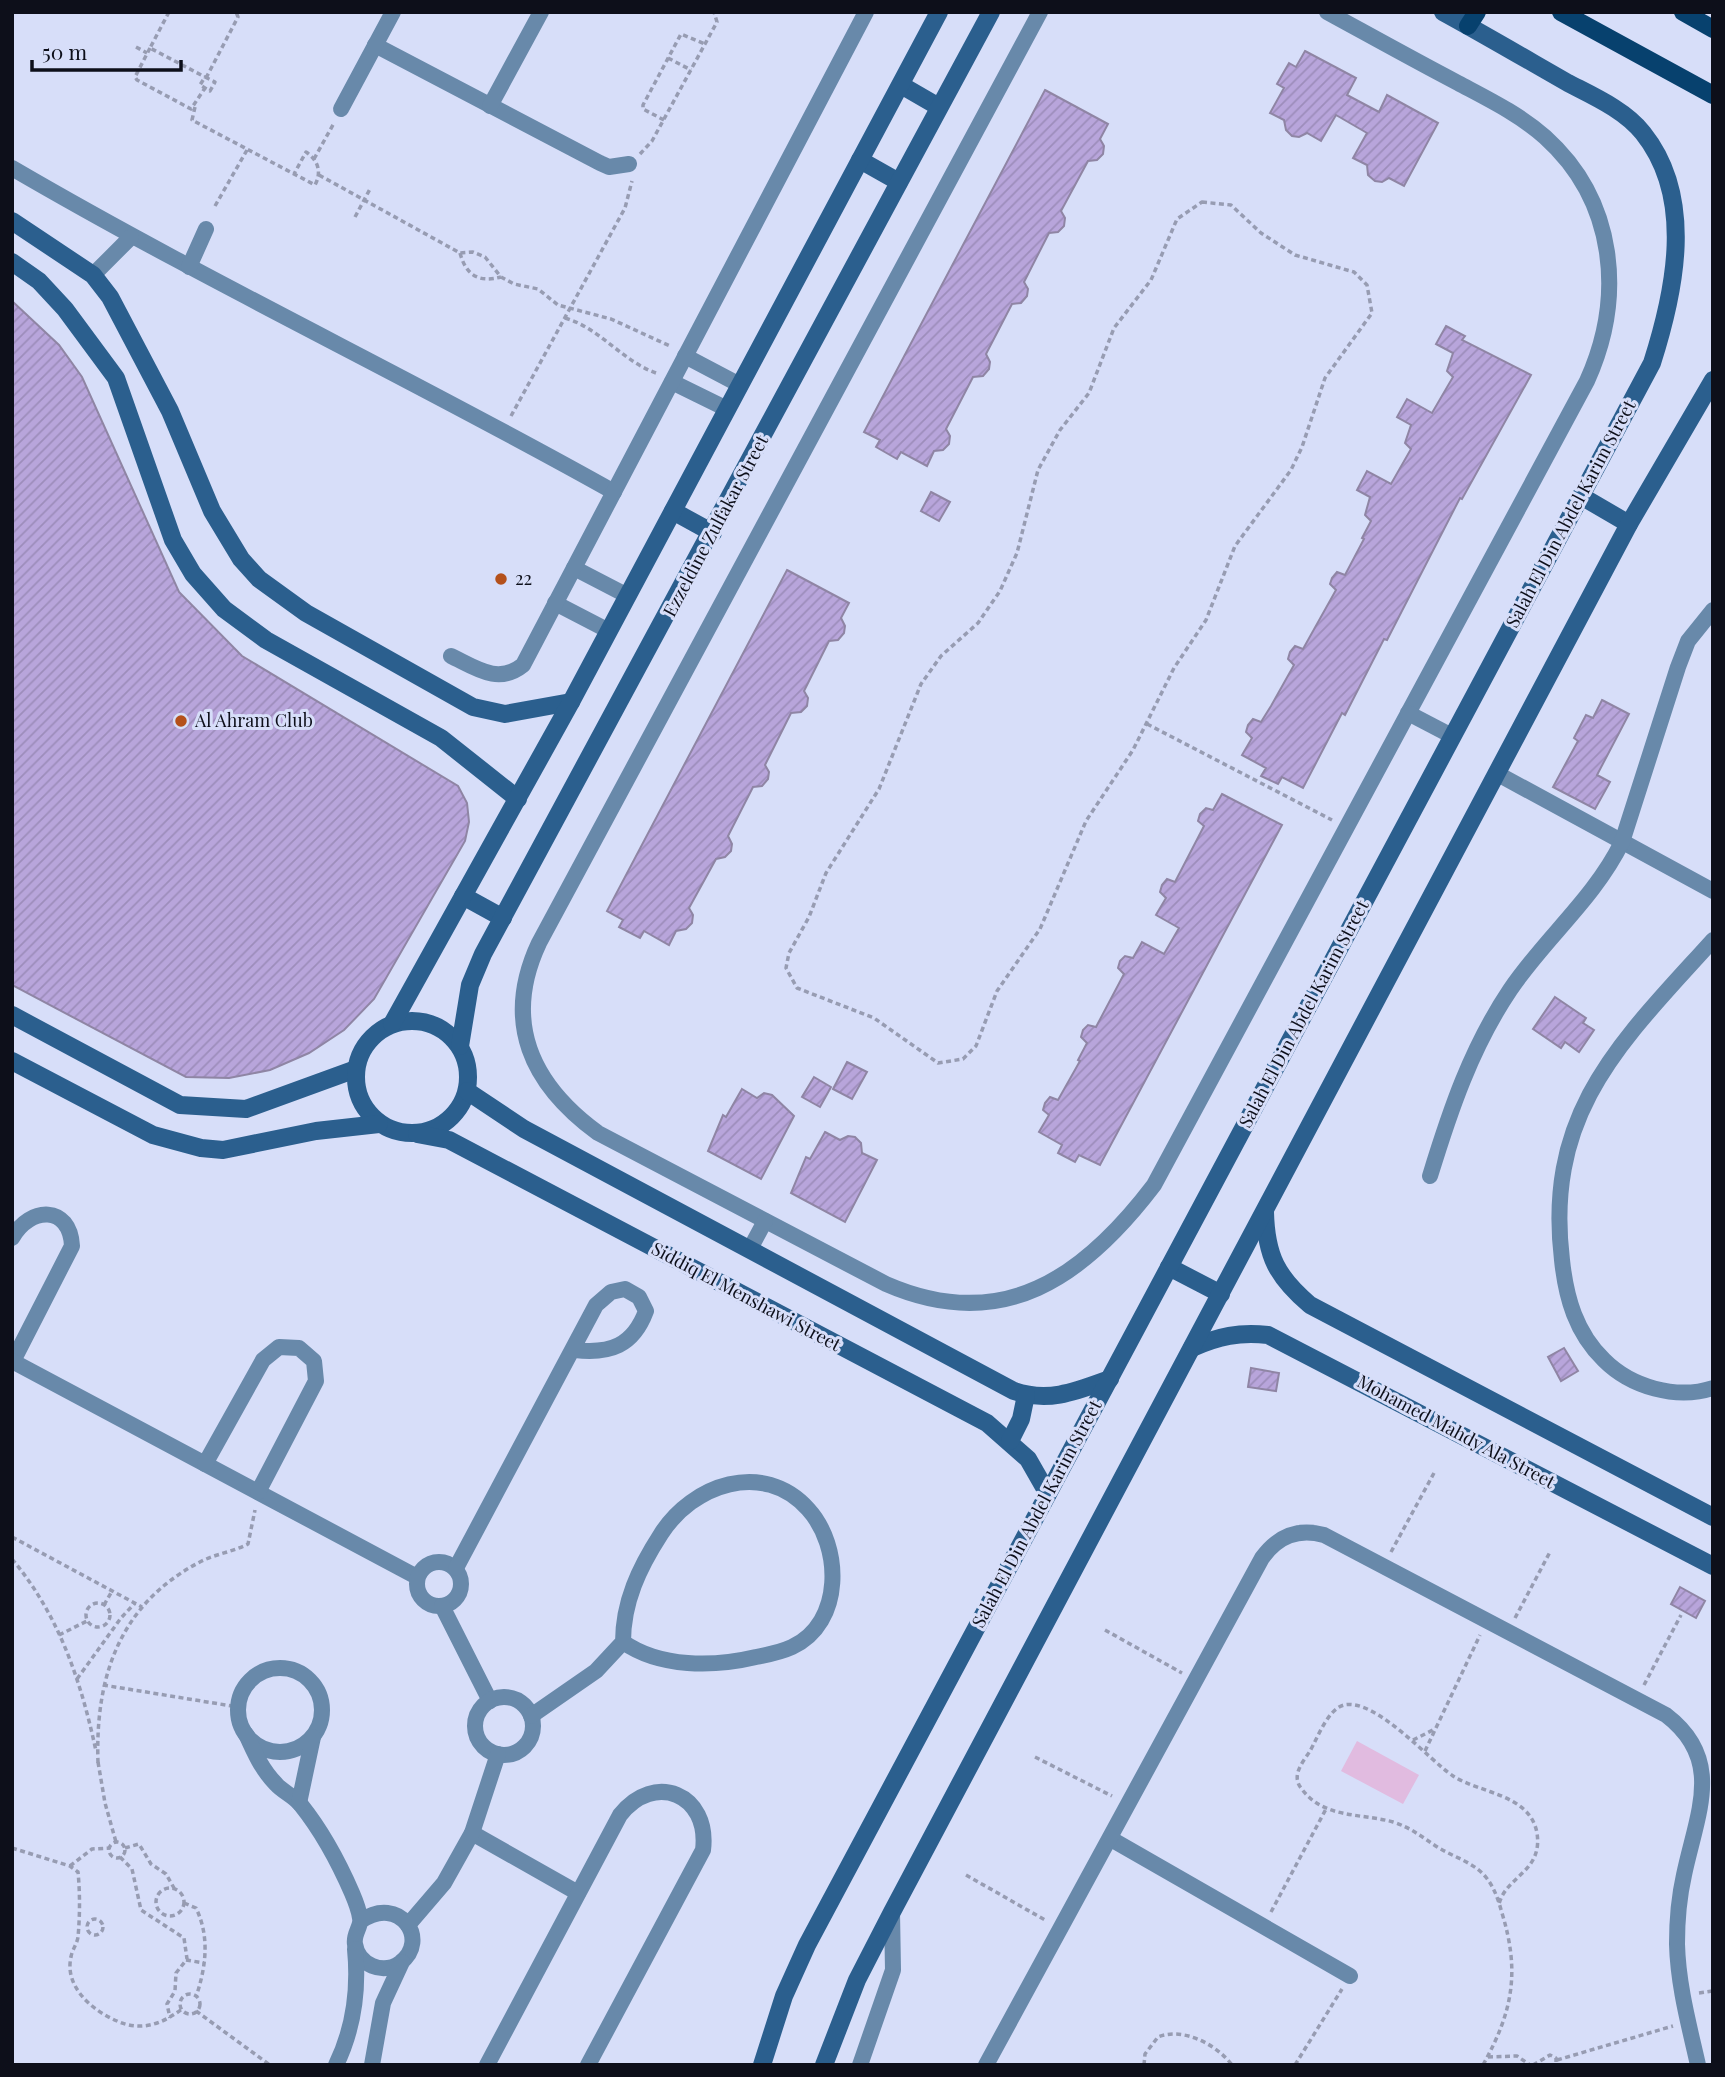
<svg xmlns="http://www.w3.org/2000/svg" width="1725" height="2077" viewBox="0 0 1725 2077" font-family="'Playfair Display',serif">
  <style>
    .garden { fill: #e1bbe0 }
    .building { fill: url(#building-hatch); stroke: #8f85a4; stroke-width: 2 }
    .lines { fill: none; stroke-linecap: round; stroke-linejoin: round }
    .path { stroke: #979cb2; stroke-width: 3.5; stroke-dasharray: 5 3.5; stroke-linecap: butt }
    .street { stroke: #6889aa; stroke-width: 16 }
    .secondary { stroke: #2b5f8e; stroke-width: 18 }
    .primary { stroke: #07416e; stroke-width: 18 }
    .poi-dot { fill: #b4501b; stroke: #d7def9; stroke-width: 2.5 }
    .labels { text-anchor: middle; stroke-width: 6; stroke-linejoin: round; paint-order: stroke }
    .street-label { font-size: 18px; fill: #0d0f1a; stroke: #d7def9 }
    .poi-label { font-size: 18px; fill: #0d0f1a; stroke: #d7def9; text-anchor: start }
  </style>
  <defs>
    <pattern id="building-hatch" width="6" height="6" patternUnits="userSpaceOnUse" patternTransform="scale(1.75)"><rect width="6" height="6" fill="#b8a5db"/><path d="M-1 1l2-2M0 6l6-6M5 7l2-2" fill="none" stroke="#9d8dbb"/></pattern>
  </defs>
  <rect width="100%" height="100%" fill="#d7def9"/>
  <polygon class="garden" points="1357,1741 1419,1775 1403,1804 1341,1771"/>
  <g class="building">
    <polygon points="1305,51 1356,78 1347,95 1379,112 1387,95 1438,123 1404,186 1389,178 1382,182 1375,181 1368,175 1367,165 1353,158 1367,133 1336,115 1321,141 1307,133 1299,137 1292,136 1286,130 1284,120 1270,113 1284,88 1277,84 1289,63 1296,67"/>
    <polygon points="1045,90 1108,124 1100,139 1104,146 1103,154 1097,160 1088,161 1061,211 1065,218 1064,226 1058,232 1049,233 1024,282 1028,289 1027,296 1021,303 1012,304 986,354 990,362 989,369 983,376 973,377 946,429 950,436 949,444 943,450 934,451 927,466 901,452 897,459 876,447 880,440 864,432"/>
    <polygon points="12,301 59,345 82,377 179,592 242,656 458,786 467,803 469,822 465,841 374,999 344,1030 309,1053 270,1070 229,1078 186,1077 12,985"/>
    <polygon points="1446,326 1465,336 1462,340 1531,375 1462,499 1460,498 1387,640 1384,639 1345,715 1342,713 1303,788 1282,777 1278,784 1261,776 1266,768 1242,755 1252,738 1246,732 1248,725 1253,719 1261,722 1271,706 1294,665 1288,659 1290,652 1295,646 1303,649 1336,590 1330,584 1332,578 1337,572 1345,575 1364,539 1362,538 1371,521 1365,515 1370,497 1357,490 1367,471 1391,484 1411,449 1405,443 1411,425 1397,417 1407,399 1432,413 1453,377 1447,371 1453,353 1436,344"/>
    <polygon points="931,492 950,502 939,521 921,511"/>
    <polygon points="787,570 849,603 841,618 845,626 844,633 838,640 829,641 804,691 808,698 807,706 801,712 791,713 765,765 769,772 768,779 762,786 753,787 728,836 732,844 731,851 725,857 716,859 689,908 693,915 692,923 686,929 676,931 669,945 644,931 640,938 619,927 623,920 607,911"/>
    <polygon points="1602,700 1629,714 1597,775 1610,782 1595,809 1553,787 1578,741 1574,738 1586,715 1593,718"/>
    <polygon points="1222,794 1282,825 1100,1165 1079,1155 1075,1162 1058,1153 1062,1145 1039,1132 1049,1115 1043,1110 1045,1103 1050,1097 1058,1100 1080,1061 1078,1060 1087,1043 1081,1037 1083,1030 1088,1025 1096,1027 1124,974 1118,968 1120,961 1125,956 1133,958 1142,942 1164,954 1179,928 1156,915 1166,898 1160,892 1162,885 1167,879 1175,882 1204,826 1198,821 1200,814 1206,808 1213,810"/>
    <polygon points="1555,997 1586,1018 1583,1023 1594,1030 1579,1052 1565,1042 1561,1048 1533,1029"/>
    <polygon points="847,1062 867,1072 852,1099 833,1089"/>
    <polygon points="814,1077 831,1087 820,1107 802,1097"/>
    <polygon points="742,1089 757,1098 764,1093 772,1095 794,1116 761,1179 708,1151 723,1115 726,1117"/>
    <polygon points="825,1132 840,1140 848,1136 855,1137 861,1143 862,1153 877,1160 845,1222 791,1193 806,1157 810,1159"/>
    <polygon points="1564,1348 1578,1371 1561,1381 1548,1357"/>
    <polygon points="1251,1368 1279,1373 1276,1391 1248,1387"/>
    <polygon points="1680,1587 1705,1601 1696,1618 1671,1604"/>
  </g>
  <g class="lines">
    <g class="path">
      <polyline points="169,12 150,48 205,77"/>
      <polyline points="194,12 197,12"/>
      <polyline points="136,47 147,53"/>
      <polyline points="150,48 135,77 137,80 191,109 205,88"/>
      <polyline points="668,58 691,70"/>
      <polygon points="205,77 215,82 210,91 200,85"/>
      <polyline points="206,78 238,17 236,12"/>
      <path d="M195,107L192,120L315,185C322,172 318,160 306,152L294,174"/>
      <polyline points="664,120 643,109 643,105 681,34 705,44"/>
      <polyline points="640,154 652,141 717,22 714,12"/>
      <polyline points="314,159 334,123"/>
      <polyline points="319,175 460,253 473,252 485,257 501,277 514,284 538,289 558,305 611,319 670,346"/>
      <polygon points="1202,202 1231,205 1261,233 1295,255 1354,272 1367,285 1372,313 1325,378 1302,447 1291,470 1235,546 1206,620 1174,668 1133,750 1086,821 1040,929 997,991 976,1046 963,1059 938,1063 874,1018 797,988 786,968 789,953 809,917 826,873 879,789 921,684 941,656 978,623 1000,591 1017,553 1038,470 1060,430 1089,393 1114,328 1151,280 1177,219"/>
      <polyline points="215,206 247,150"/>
      <polyline points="355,217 370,189"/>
      <path d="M460,253C466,275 478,283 501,277"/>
      <path d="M565,318C600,328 622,361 656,373"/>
      <polyline points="511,416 625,208 632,181"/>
      <polyline points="1147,724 1332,820"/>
      <polyline points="12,1537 142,1607"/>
      <polyline points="1391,1552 1434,1473"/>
      <path d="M12,1559C59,1615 81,1681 96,1751"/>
      <circle cx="98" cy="1615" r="12"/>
      <polyline points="104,1605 112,1591"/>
      <polyline points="1515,1618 1550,1552"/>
      <polyline points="1105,1630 1182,1673"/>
      <polyline points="59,1635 87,1621"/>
      <polyline points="77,1679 121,1618 135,1603"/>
      <polyline points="103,1685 238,1707"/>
      <polyline points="1644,1685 1681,1615"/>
      <polyline points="1413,1740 1433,1730"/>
      <polyline points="1425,1751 1480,1635"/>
      <polyline points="1035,1757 1112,1796"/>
      <polyline points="98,1762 105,1803 116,1842"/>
      <path d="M98,1763C95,1678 119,1605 198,1563C214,1554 233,1552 248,1544L255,1510"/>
      <circle cx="117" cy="1850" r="8"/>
      <path d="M12,1848L70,1866L78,1872C80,1892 80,1916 78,1937C77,1944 72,1950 71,1957C64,1987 93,2011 117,2021C141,2032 162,2024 182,2009"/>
      <polyline points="125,1848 139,1844 151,1864 166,1874 174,1888"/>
      <polyline points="120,1857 132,1869 141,1910 184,1938 187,1959 176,1973 175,1991 167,2004 170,2018"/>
      <polyline points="70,1866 92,1849 110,1848"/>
      <polyline points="966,1875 1045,1920"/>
      <circle cx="170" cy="1902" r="14"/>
      <path d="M184,1903L196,1908C210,1937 206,1967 196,1997"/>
      <polyline points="1271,1912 1326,1809"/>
      <circle cx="95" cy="1927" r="8"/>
      <polyline points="186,1960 204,1963"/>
      <polyline points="1699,1993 1713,1991"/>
      <circle cx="190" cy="2004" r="10"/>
      <polyline points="196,2011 270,2065"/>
      <polyline points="1488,2057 1517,2056 1530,2065"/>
      <polyline points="1557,2060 1673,2026"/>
      <path d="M1144,2065L1145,2054L1158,2037C1183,2027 1216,2044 1232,2065"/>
      <polyline points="1295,2065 1342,1989"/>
      <path d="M1483,2065C1513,2011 1520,1972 1502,1913C1498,1899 1494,1886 1484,1875C1472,1862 1454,1857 1439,1848C1423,1838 1412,1828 1393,1822C1361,1813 1323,1819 1301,1788C1291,1775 1303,1762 1310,1751C1318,1737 1328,1709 1344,1705C1376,1698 1429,1760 1453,1776C1479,1793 1530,1794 1537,1833C1543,1872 1506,1876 1499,1904"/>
      <polyline points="1533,2065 1550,2055 1556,2058 1556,2065"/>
    </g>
    <g class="street">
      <path d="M1040,12L539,943C502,1022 531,1084 598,1133L886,1284C1003,1335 1084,1277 1154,1185L1587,381C1625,297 1616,201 1545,137C1519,114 1488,99 1458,83C1414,60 1371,36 1327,12"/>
      <polyline points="375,45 600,163 609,167 629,164"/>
      <polyline points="490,106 541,12"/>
      <polyline points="341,109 393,12"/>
      <path d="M12,168C209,283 415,380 614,492"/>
      <polyline points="189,267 206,229"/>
      <polyline points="93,275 131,237"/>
      <polyline points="685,356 740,385"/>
      <polyline points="672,382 727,409"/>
      <polyline points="574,568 628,596"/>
      <polyline points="555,603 609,631"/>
      <path d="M451,656C476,668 498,685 523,665L866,12"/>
      <polyline points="1408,713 1452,736"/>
      <polyline points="1496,773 1713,891"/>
      <path d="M1713,940C1622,1041 1544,1111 1562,1260C1566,1298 1576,1333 1604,1360C1631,1387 1676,1400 1713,1388"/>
      <path d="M1430,1176C1450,1111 1471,1048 1510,990C1545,938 1594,899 1622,842L1678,667L1688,641L1713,610"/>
      <path d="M12,1238C30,1206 70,1205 72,1246L13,1361"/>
      <polyline points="750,1249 765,1221"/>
      <polyline points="12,1361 417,1577"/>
      <polyline points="205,1464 263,1360 279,1347 299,1348 314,1361 316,1381 258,1492"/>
      <circle cx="439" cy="1584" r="22"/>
      <path d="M456,1568L596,1305L611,1292L625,1289L639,1297L646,1311C633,1346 610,1354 575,1350"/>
      <polyline points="442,1606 490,1701"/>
      <circle cx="280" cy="1710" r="42"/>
      <circle cx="504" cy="1726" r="29"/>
      <path d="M531,1716L596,1671L623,1642C623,1602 639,1568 661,1534C692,1485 763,1459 808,1509C842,1546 844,1623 792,1647C781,1652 767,1655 756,1657C714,1667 660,1668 623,1642"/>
      <path d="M246,1734C254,1752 262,1770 276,1784C283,1792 294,1796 301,1805C321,1830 339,1863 352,1893C355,1900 359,1910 360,1918C362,1926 353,1934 355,1944C358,1965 383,1975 400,1963C431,1940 399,1894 361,1921"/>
      <polyline points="299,1803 313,1737"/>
      <polyline points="472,1833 578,1893"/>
      <polyline points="1111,1839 1350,1976"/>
      <polyline points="408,1925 444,1883 472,1833 498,1754"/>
      <path d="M336,2065C354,2028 359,1990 355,1949"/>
      <polyline points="372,2065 383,2003 402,1962"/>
      <path d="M487,2065L620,1815C654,1771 710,1794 703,1850L588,2065"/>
      <polyline points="860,2065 893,1970 892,1912"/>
      <path d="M986,2065L1262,1558C1278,1536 1298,1528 1324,1535L1666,1715C1725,1760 1697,1813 1684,1875C1679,1897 1677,1921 1677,1944C1678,1985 1689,2025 1698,2065"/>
    </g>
    <g class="secondary">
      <polyline points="901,85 939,107"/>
      <polyline points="860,160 899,182"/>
      <polyline points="12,221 93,275 110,297 170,411 212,511 241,559 259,579 306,613 473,707 505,714 571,702"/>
      <polyline points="12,262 39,281 65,309 116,378 173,540 193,574 224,609 266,640 441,738 518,799"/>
      <polyline points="1581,496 1629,524"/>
      <polyline points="673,511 713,533"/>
      <polyline points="463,896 503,918"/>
      <polyline points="12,1015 180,1105 246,1109 356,1069"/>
      <circle cx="412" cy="1077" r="56"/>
      <polyline points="392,1024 571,702 939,12"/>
      <polyline points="460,1046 470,985 483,954 991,12"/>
      <polyline points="12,1061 153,1135 201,1148 223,1150 316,1131 379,1124"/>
      <path d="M467,1091L524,1129L1014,1391C1049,1403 1077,1391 1110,1379"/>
      <polyline points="417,1134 449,1140 987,1423 1028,1459 1048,1494"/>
      <path d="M1265,1212C1266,1256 1277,1277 1310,1305L1713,1517"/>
      <polyline points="1169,1267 1221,1294"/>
      <path d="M1192,1348C1219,1336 1239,1332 1268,1335L1713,1566"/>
      <polyline points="1010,1441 1021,1419 1026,1395"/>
      <path d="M762,2065L784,1996L807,1945L1652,363C1675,291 1695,198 1643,133C1625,110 1593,96 1568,83C1526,59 1485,35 1443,12"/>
      <polyline points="824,2065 857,1980 892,1912 1629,524 1713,380"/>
    </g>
    <g class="primary">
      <polyline points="1561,12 1713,95"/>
      <polyline points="1683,12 1713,29"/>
      <polyline points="1468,26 1477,12"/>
    </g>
  </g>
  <g class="poi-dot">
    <circle cx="501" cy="579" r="7"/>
    <circle cx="181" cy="721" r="7"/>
  </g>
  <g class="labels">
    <g class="street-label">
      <text transform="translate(1571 514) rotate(-62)" y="6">Salah El Din Abdel Karim Street</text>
      <text transform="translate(716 526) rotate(-62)" y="6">Ezzeldine Zulfakar Street</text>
      <text transform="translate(1304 1014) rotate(-62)" y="6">Salah El Din Abdel Karim Street</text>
      <text transform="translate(746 1297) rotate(28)" y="6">Siddiq El Menshawi Street</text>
      <text transform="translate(1456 1432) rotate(28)" y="6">Mohamed Mahdy Ala Street</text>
      <text transform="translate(1037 1514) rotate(-62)" y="6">Salah El Din Abdel Karim Street</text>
    </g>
    <g class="poi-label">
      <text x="515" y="585">22</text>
      <text x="195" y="727">Al Ahram Club</text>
    </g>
  </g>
  <rect width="1725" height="2077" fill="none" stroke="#0d0f1a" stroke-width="28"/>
  <path d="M32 60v10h149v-10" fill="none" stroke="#0d0f1a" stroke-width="3.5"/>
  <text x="42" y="60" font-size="21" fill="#0d0f1a" stroke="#d7def9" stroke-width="5" paint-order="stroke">50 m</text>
</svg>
